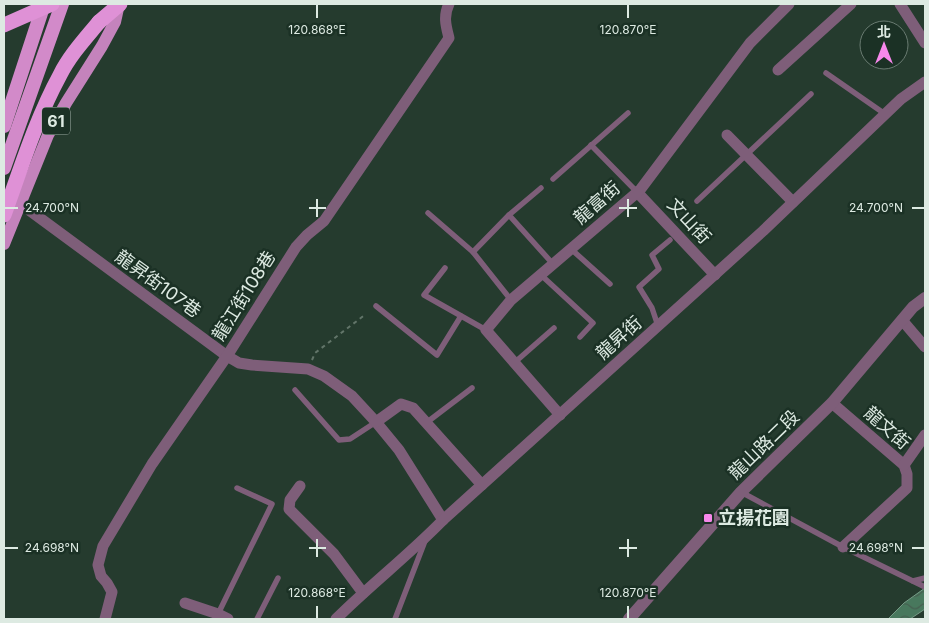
<svg xmlns="http://www.w3.org/2000/svg" width="929" height="623" viewBox="0 0 929 623" font-family="Inter,'Noto Sans TC',sans-serif">
  <style>
    .water { fill: url(#water-waves); stroke: #759a85 }
    .lines { fill: none; stroke-linecap: round; stroke-linejoin: round }
    .path { stroke: #627569; stroke-width: 2; stroke-dasharray: 4 4; stroke-linecap: butt }
    .service { stroke: #7e5e79; stroke-width: 5.5 }
    .minor { stroke: #7e5e79; stroke-width: 11 }
    .tertiary { stroke: #7e5e79; stroke-width: 12 }
    .primary { stroke: #c483bc; stroke-width: 12 }
    .trunk { stroke: #d28ac9; stroke-width: 14 }
    .motorway { stroke: #df91d6; stroke-width: 15 }
    .motorway-bridge { stroke: #df91d6; stroke-width: 15 }
    .ticks { fill: none; stroke: #ddeae2; stroke-width: 2 }
    .poi-dot { fill: #f788eb; stroke: #1b3125; stroke-width: 2 }
    .labels { text-anchor: middle; stroke-width: 5; stroke-linejoin: round; paint-order: stroke }
    .shield { fill: #1b3125; stroke: #a3b2a9; stroke-width: 1 }
    .shield-label { font-size: 16px; font-weight: bold; fill: #ddeae2 }
    .street-label { font-size: 18px; fill: #ddeae2; stroke: #1b3125 }
    .poi-label { font-size: 18px; font-weight: bold; fill: #ddeae2; stroke: #1b3125; text-anchor: start }
    .ticks-label { font-size: 12px; text-anchor: middle; fill: #ddeae2; stroke: #1b3125; stroke-width: 5; stroke-linejoin: round; paint-order: stroke }
  </style>
  <defs>
    <pattern id="water-waves" width="16" height="10" patternUnits="userSpaceOnUse" patternTransform="scale(1.25)"><rect width="16" height="10" fill="#48785d"/><path d="M0 5q4-4 8 0t8 0" fill="none" stroke="#455f50"/></pattern>
  </defs>
  <rect width="100%" height="100%" fill="#253b2e"/>
  <polygon class="water" points="925,588 925,609 910,619 888,619 904,603"/>
  <g class="lines">
    <polyline class="path" points="312,360 315,353 366,314"/>
    <g class="service">
      <polyline points="826,73 885,114"/>
      <polyline points="591,145 637,192"/>
      <polyline points="553,179 628,113"/>
      <polyline points="541,188 509,215 553,264"/>
      <polyline points="697,201 811,94"/>
      <polyline points="428,213 473,252 511,300"/>
      <polyline points="571,249 610,284"/>
      <polyline points="473,252 509,215"/>
      <polyline points="445,268 424,295 486,330"/>
      <polyline points="541,275 593,323 580,337"/>
      <polyline points="376,306 437,355 461,316"/>
      <polyline points="658,326 652,308 639,287 659,269 652,255 670,240"/>
      <polyline points="514,363 554,328"/>
      <polyline points="295,390 339,440 350,439 376,422"/>
      <polyline points="426,423 472,388"/>
      <polyline points="741,492 843,547 925,587"/>
      <polyline points="913,581 925,578"/>
      <polyline points="218,614 272,504 237,488"/>
      <polyline points="257,619 278,578"/>
      <polyline points="395,619 425,541"/>
    </g>
    <g class="minor">
      <polyline points="900,4 925,43"/>
      <polyline points="778,70 851,4"/>
      <polyline points="727,135 793,202"/>
      <polyline points="637,192 715,275"/>
      <polyline points="29,210 227,356 239,363 252,365 308,369 324,376 352,396 376,422 399,450 443,520"/>
      <polyline points="902,320 925,347"/>
      <polyline points="832,403 904,465 907,474 907,488 843,547"/>
      <polyline points="560,415 486,330 511,300 640,190 750,43 789,4"/>
      <polyline points="376,422 401,404 413,408 482,485"/>
      <polyline points="904,465 925,435"/>
      <polyline points="300,486 290,500 289,509 334,554 363,593"/>
      <polyline points="185,603 218,614 228,619"/>
      <path d="M105,619L112,592L107,583L101,576L98,565L103,546L152,464L227,356L296,247L307,235L324,221L449,38C446,26 443,16 449,4"/>
      <path d="M336,619C370,585 409,555 443,520L763,231L901,99L925,82"/>
    </g>
    <polyline class="tertiary" points="629,619 741,492 832,403 913,307 925,298"/>
    <polyline class="primary" points="4,244 48,135 66,103 102,46 115,22 119,4"/>
    <g class="trunk">
      <polyline points="4,126 44,4"/>
      <polyline points="4,168 62,4"/>
    </g>
    <path class="motorway" d="M4,215C21,168 36,119 60,75C70,55 85,39 99,22"/>
    <g class="motorway-bridge">
      <polyline points="99,22 120,4"/>
      <polyline points="4,25 52,4"/>
    </g>
  </g>
  <path class="ticks" d="M317,5V18M628,5V18M317,199V217M628,199V217M5,208H18M309,208H326M619,208H637M912,208H924M317,539V557M628,539V557M5,548H18M309,548H326M619,548H637M912,548H924M317,606V618M628,606V618"/>
  <rect class="poi-dot" x="703" y="513" width="10" height="10" rx="2.5"/>
  <g class="labels">
    <rect class="shield" x="42" y="107.5" width="28" height="27" rx="4"/>
    <g class="shield-label">
      <text x="56" y="127">61</text>
    </g>
    <g class="street-label">
      <text transform="translate(597 203) rotate(-41)" y="6">龍富街</text>
      <text transform="translate(689 221) rotate(47)" y="6">文山街</text>
      <text transform="translate(158 284) rotate(36)" y="6">龍昇街107巷</text>
      <text transform="translate(244 296) rotate(-58)" y="6">龍江街108巷</text>
      <text transform="translate(619 338) rotate(-42)" y="6">龍昇街</text>
      <text transform="translate(887 428) rotate(41)" y="6">龍文街</text>
      <text transform="translate(764 445) rotate(-44)" y="6">龍山路二段</text>
    </g>
    <g class="poi-label">
      <text x="718" y="524">立揚花園</text>
    </g>
  </g>
  <g class="ticks-label">
    <text x="317" y="34">120.868°E</text>
    <text x="628" y="34">120.870°E</text>
    <text x="52" y="212">24.700°N</text>
    <text x="876" y="212">24.700°N</text>
    <text x="52" y="552">24.698°N</text>
    <text x="876" y="552">24.698°N</text>
    <text x="317" y="597">120.868°E</text>
    <text x="628" y="597">120.870°E</text>
  </g>
  <rect width="929" height="623" fill="none" stroke="#ddeae2" stroke-width="10"/>
  <g transform="translate(884 45)"><circle r="24" fill="#1b3125" stroke="#697b71"/>
  <path d="M0-4L9 19L0 12L-9 19Z" fill="#f788eb"/>
  <text y="-8" font-size="14" font-weight="bold" text-anchor="middle" fill="#ddeae2">北</text>
  </g>
</svg>
